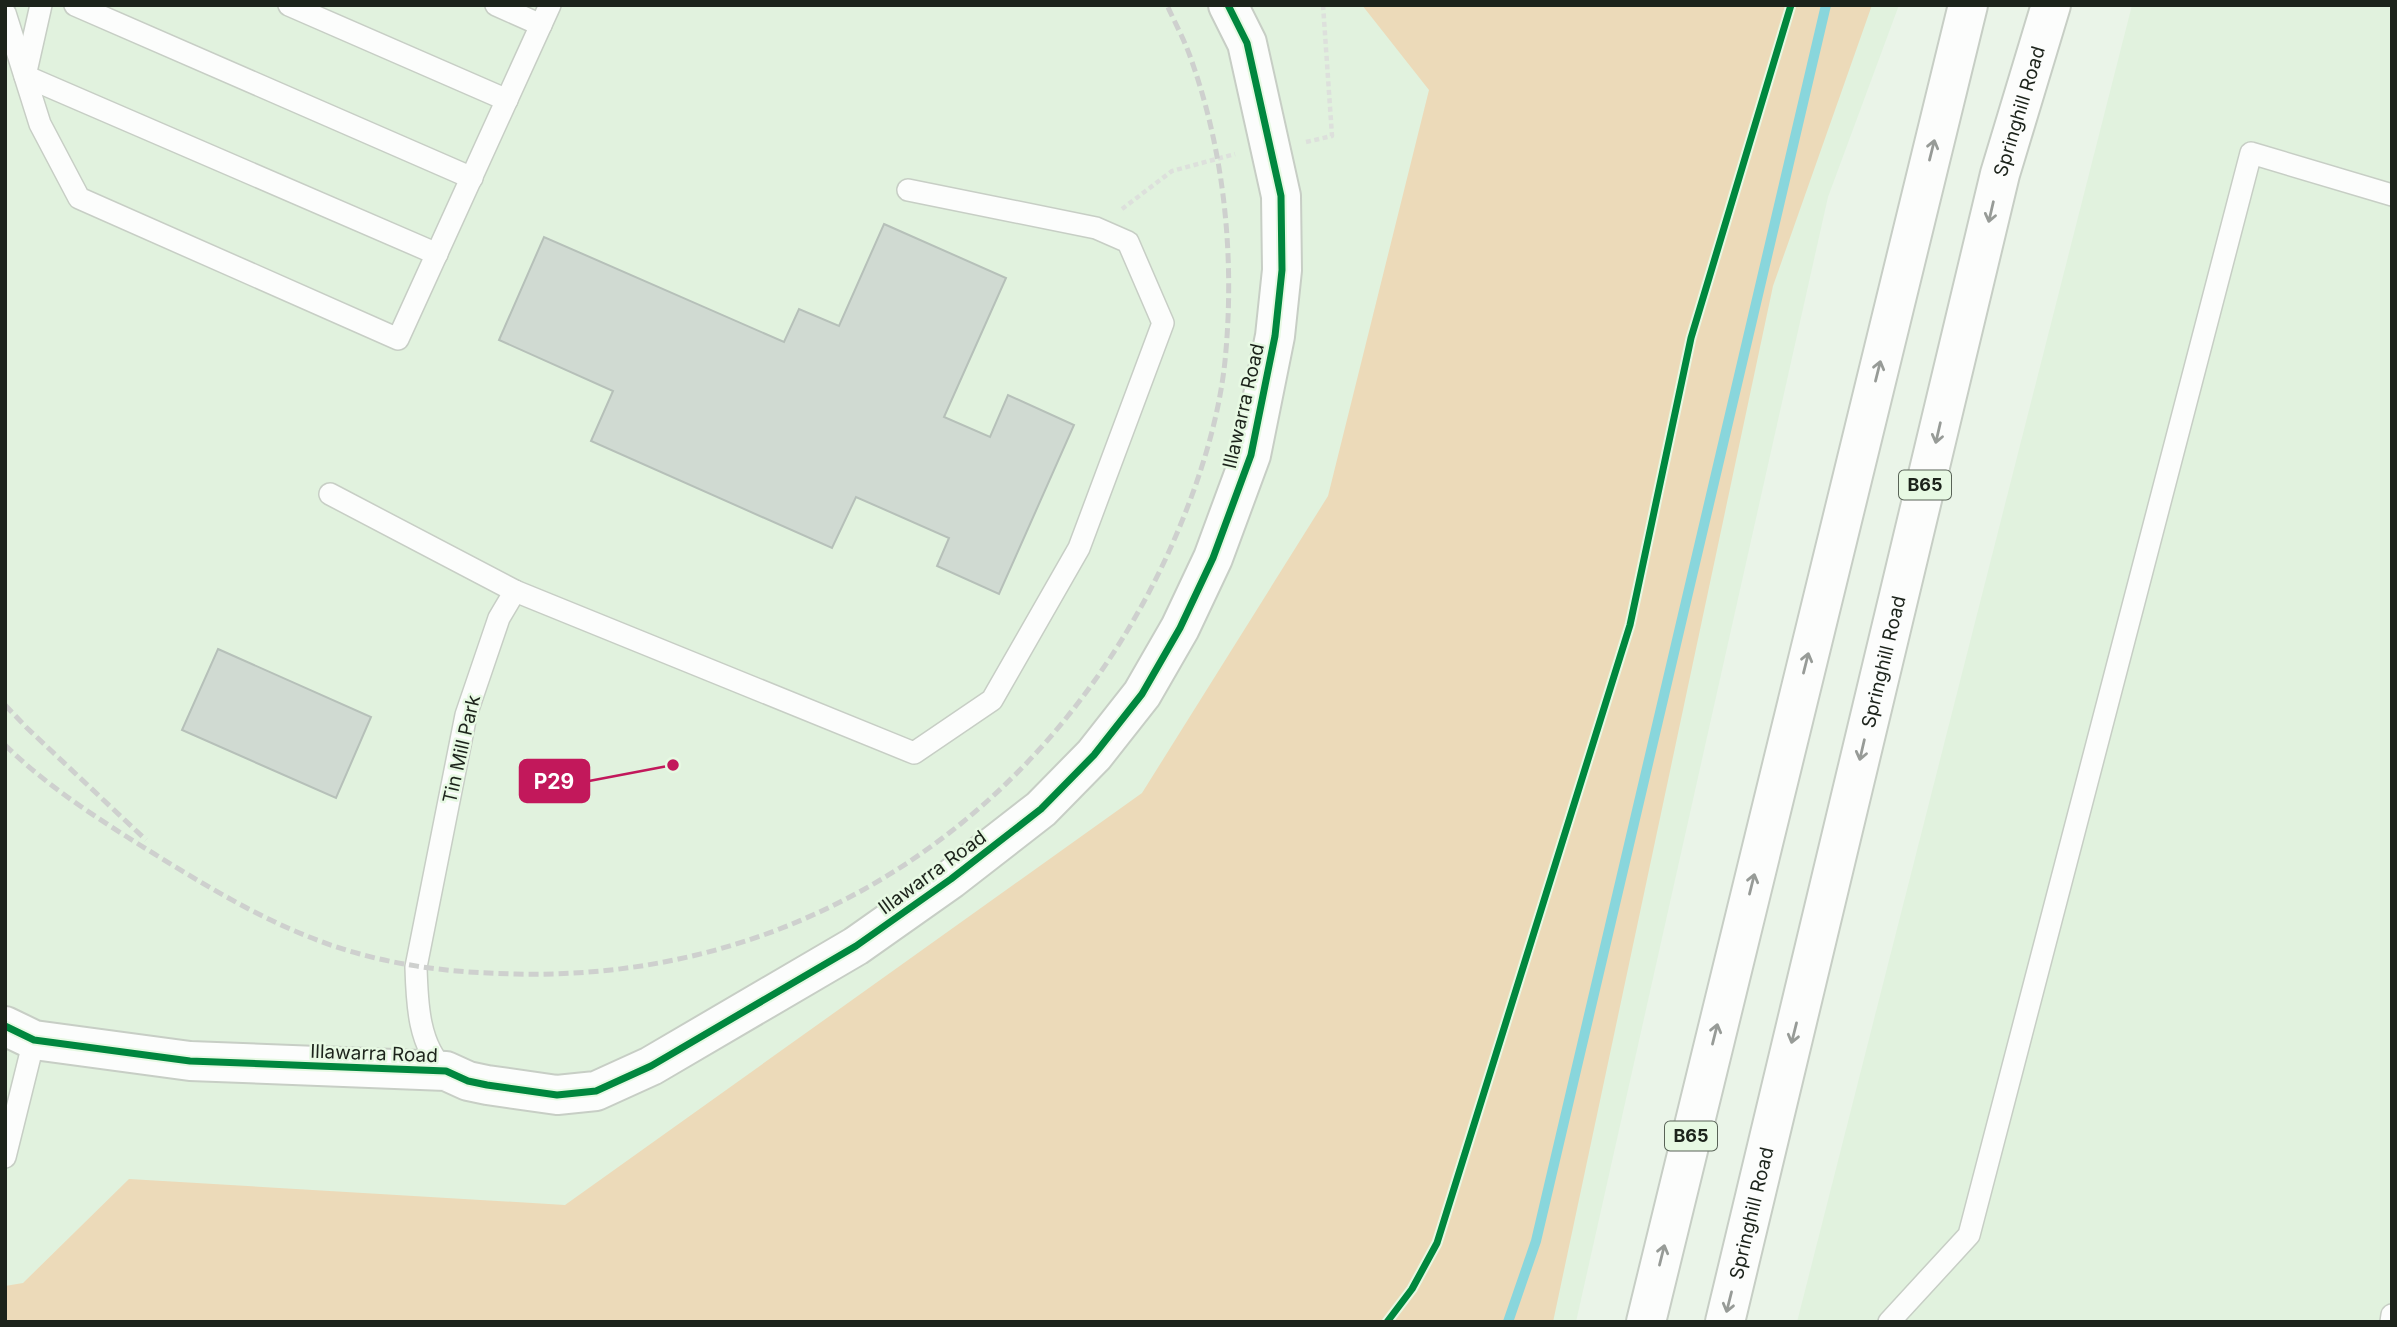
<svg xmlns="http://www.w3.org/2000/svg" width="2397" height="1327" viewBox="0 0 2397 1327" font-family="Inter,sans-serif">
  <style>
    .built { fill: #e1f2de }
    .green { fill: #ecdab9 }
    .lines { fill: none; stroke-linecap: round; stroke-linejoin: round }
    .stream { stroke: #89d6dc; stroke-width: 10 }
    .building { fill: #d0dad2; stroke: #b6c0b9; stroke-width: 2 }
    .service-casing { stroke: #c7cec5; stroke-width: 24 }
    .minor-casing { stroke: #c7cec5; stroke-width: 42 }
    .primary-casing { stroke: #c7cec5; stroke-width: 42 }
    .path { stroke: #dde0dc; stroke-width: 4.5; stroke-dasharray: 5 3.5; stroke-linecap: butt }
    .service { stroke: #fcfdfc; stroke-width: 21 }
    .minor { stroke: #fcfdfc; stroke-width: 38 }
    .primary { stroke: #fcfdfc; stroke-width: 38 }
    .rail { stroke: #ced0ce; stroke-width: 5; stroke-dasharray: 10 5; stroke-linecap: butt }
    .cycleway-casing { stroke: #e7f9e3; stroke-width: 11 }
    .cycleway { stroke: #00873e; stroke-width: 7 }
    .oneway { stroke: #979b97 }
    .labels { text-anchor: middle; stroke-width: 5; stroke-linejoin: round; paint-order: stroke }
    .shield { fill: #e7f9e3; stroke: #596357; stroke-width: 2 }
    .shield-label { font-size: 18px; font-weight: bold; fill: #1c231b }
    .street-label { font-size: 19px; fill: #1c231b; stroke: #e7f9e3 }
    .leader { fill: none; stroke: #c2185b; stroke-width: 2.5 }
    .callout-dot { fill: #c2185b; stroke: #e7f9e3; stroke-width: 2.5 }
    .callout { fill: #c2185b; stroke: #c2185b; stroke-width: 2.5 }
    .callout-label { font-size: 21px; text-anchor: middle; font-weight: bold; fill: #fff }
  </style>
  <rect width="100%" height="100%" fill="#eaf4e8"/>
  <g class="built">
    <polygon points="5,5 1899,5 1828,197 1576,1322 5,1322"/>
    <polygon points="2132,5 2392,5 2392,1322 1797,1322"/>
  </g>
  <polygon class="green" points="1362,5 1872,5 1773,286 1553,1322 5,1322 5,1286 23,1283 129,1179 565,1205 1142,793 1328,496 1429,90"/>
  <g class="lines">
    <polyline class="stream" points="1508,1322 1536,1241 1826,5"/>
  </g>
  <g class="building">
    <polygon points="884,224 1006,278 944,417 990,437 1008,395 1074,425 999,594 937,566 949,538 856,497 832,548 591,441 613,391 499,340 544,237 784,342 799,309 839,326"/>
    <polygon points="218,649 371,717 336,798 182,730"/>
  </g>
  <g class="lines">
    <defs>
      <g id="service">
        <polyline points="41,5 25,76 437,254"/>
        <polyline points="75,5 472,178"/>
        <polyline points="289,5 507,100"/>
        <polyline points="496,5 541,25"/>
        <polyline points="5,13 40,124 79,198 398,339 550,5"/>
        <path d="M330,494L515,591L499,618L466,715L416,967C417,1001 418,1047 446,1071"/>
        <polyline points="515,591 914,753 992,700 1079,548 1163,323 1128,242 1096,228 908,190"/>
        <polyline points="5,1157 34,1040"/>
        <polyline points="1889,1322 1969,1235 2251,153 2392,195"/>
        <polyline points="2391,1322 2392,1315"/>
      </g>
      <polyline id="minor" points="5,1026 34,1040 190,1061 446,1071 468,1081 487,1085 557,1095 596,1091 651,1066 856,946 951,879 1041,809 1094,755 1142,694 1180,628 1213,558 1251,455 1275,336 1282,270 1281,196 1247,43 1228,5"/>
      <g id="primary">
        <polyline points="1646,1322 1968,5"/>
        <path id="s1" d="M1725,1322L2000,174L2051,5"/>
      </g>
    </defs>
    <use href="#service" class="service-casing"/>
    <use href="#minor" class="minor-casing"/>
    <use href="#primary" class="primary-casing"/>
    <g class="path">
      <polyline points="1306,142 1332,136 1323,5"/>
      <polyline points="1122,209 1172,171 1235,154"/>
    </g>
    <use href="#service" class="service"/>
    <use href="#minor" class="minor"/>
    <use href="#primary" class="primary"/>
    <g class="rail">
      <polyline points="5,705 26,727 146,840"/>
      <path d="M5,745C50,789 103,822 156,855C221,895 286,934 360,954C411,968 462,973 516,974C804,981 1045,816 1166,558C1194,497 1218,428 1225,361C1235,260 1225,154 1191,59C1185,41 1175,23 1167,5"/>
    </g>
    <defs>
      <g id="cycleway">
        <polyline points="5,1026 34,1040 190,1061 446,1071 468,1081 487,1085 557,1095 596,1091 651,1066 856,946 951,879 1041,809 1094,755 1142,694 1180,628 1213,558 1251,455 1275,336 1282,270 1281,196 1247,43 1228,5"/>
        <polyline points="1387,1322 1412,1289 1437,1243 1630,625 1691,338 1791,5"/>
      </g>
    </defs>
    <use href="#cycleway" class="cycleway-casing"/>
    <use href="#cycleway" class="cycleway"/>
  </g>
  <defs><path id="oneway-shaft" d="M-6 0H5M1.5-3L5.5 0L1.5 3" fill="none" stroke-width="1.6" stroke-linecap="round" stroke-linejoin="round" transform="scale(1.75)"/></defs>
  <g class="oneway">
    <use href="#oneway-shaft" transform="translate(1932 150) rotate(-76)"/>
    <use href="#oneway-shaft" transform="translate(1991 212) rotate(103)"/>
    <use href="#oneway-shaft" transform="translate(1878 371) rotate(-76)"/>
    <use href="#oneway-shaft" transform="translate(1938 433) rotate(103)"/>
    <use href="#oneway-shaft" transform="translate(1806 663) rotate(-76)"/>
    <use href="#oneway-shaft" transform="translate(1862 750) rotate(103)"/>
    <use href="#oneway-shaft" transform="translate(1752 884) rotate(-76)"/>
    <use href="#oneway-shaft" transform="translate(1794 1033) rotate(104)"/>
    <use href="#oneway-shaft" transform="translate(1715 1034) rotate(-76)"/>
    <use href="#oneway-shaft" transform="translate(1662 1255) rotate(-76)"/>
    <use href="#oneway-shaft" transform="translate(1729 1302) rotate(104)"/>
  </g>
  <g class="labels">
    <g class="shield">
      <rect x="1899" y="470.5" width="52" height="29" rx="5"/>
      <rect x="1665" y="1121.5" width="52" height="29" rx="5"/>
    </g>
    <g class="shield-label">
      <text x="1925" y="491">B65</text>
      <text x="1691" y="1142">B65</text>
    </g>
    <g class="street-label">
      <text dy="7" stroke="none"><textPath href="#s1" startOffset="1246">Springhill Road</textPath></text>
      <text transform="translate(1243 406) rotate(-77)" y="7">Illawarra Road</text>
      <text dy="7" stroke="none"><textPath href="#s1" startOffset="679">Springhill Road</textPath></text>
      <text transform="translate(461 749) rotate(-77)" y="7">Tin Mill Park</text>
      <text transform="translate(932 872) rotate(-36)" y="7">Illawarra Road</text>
      <text transform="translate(374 1053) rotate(2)" y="7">Illawarra Road</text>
      <text dy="7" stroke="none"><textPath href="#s1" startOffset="112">Springhill Road</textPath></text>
    </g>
  </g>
  <path class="leader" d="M673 765L589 781"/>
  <circle class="callout-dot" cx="673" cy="765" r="7"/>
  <rect class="callout" x="520" y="760" width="69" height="42" rx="7"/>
  <g class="callout-label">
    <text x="554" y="789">P29</text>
  </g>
  <rect width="2397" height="1327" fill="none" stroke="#1c231b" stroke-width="14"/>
</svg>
